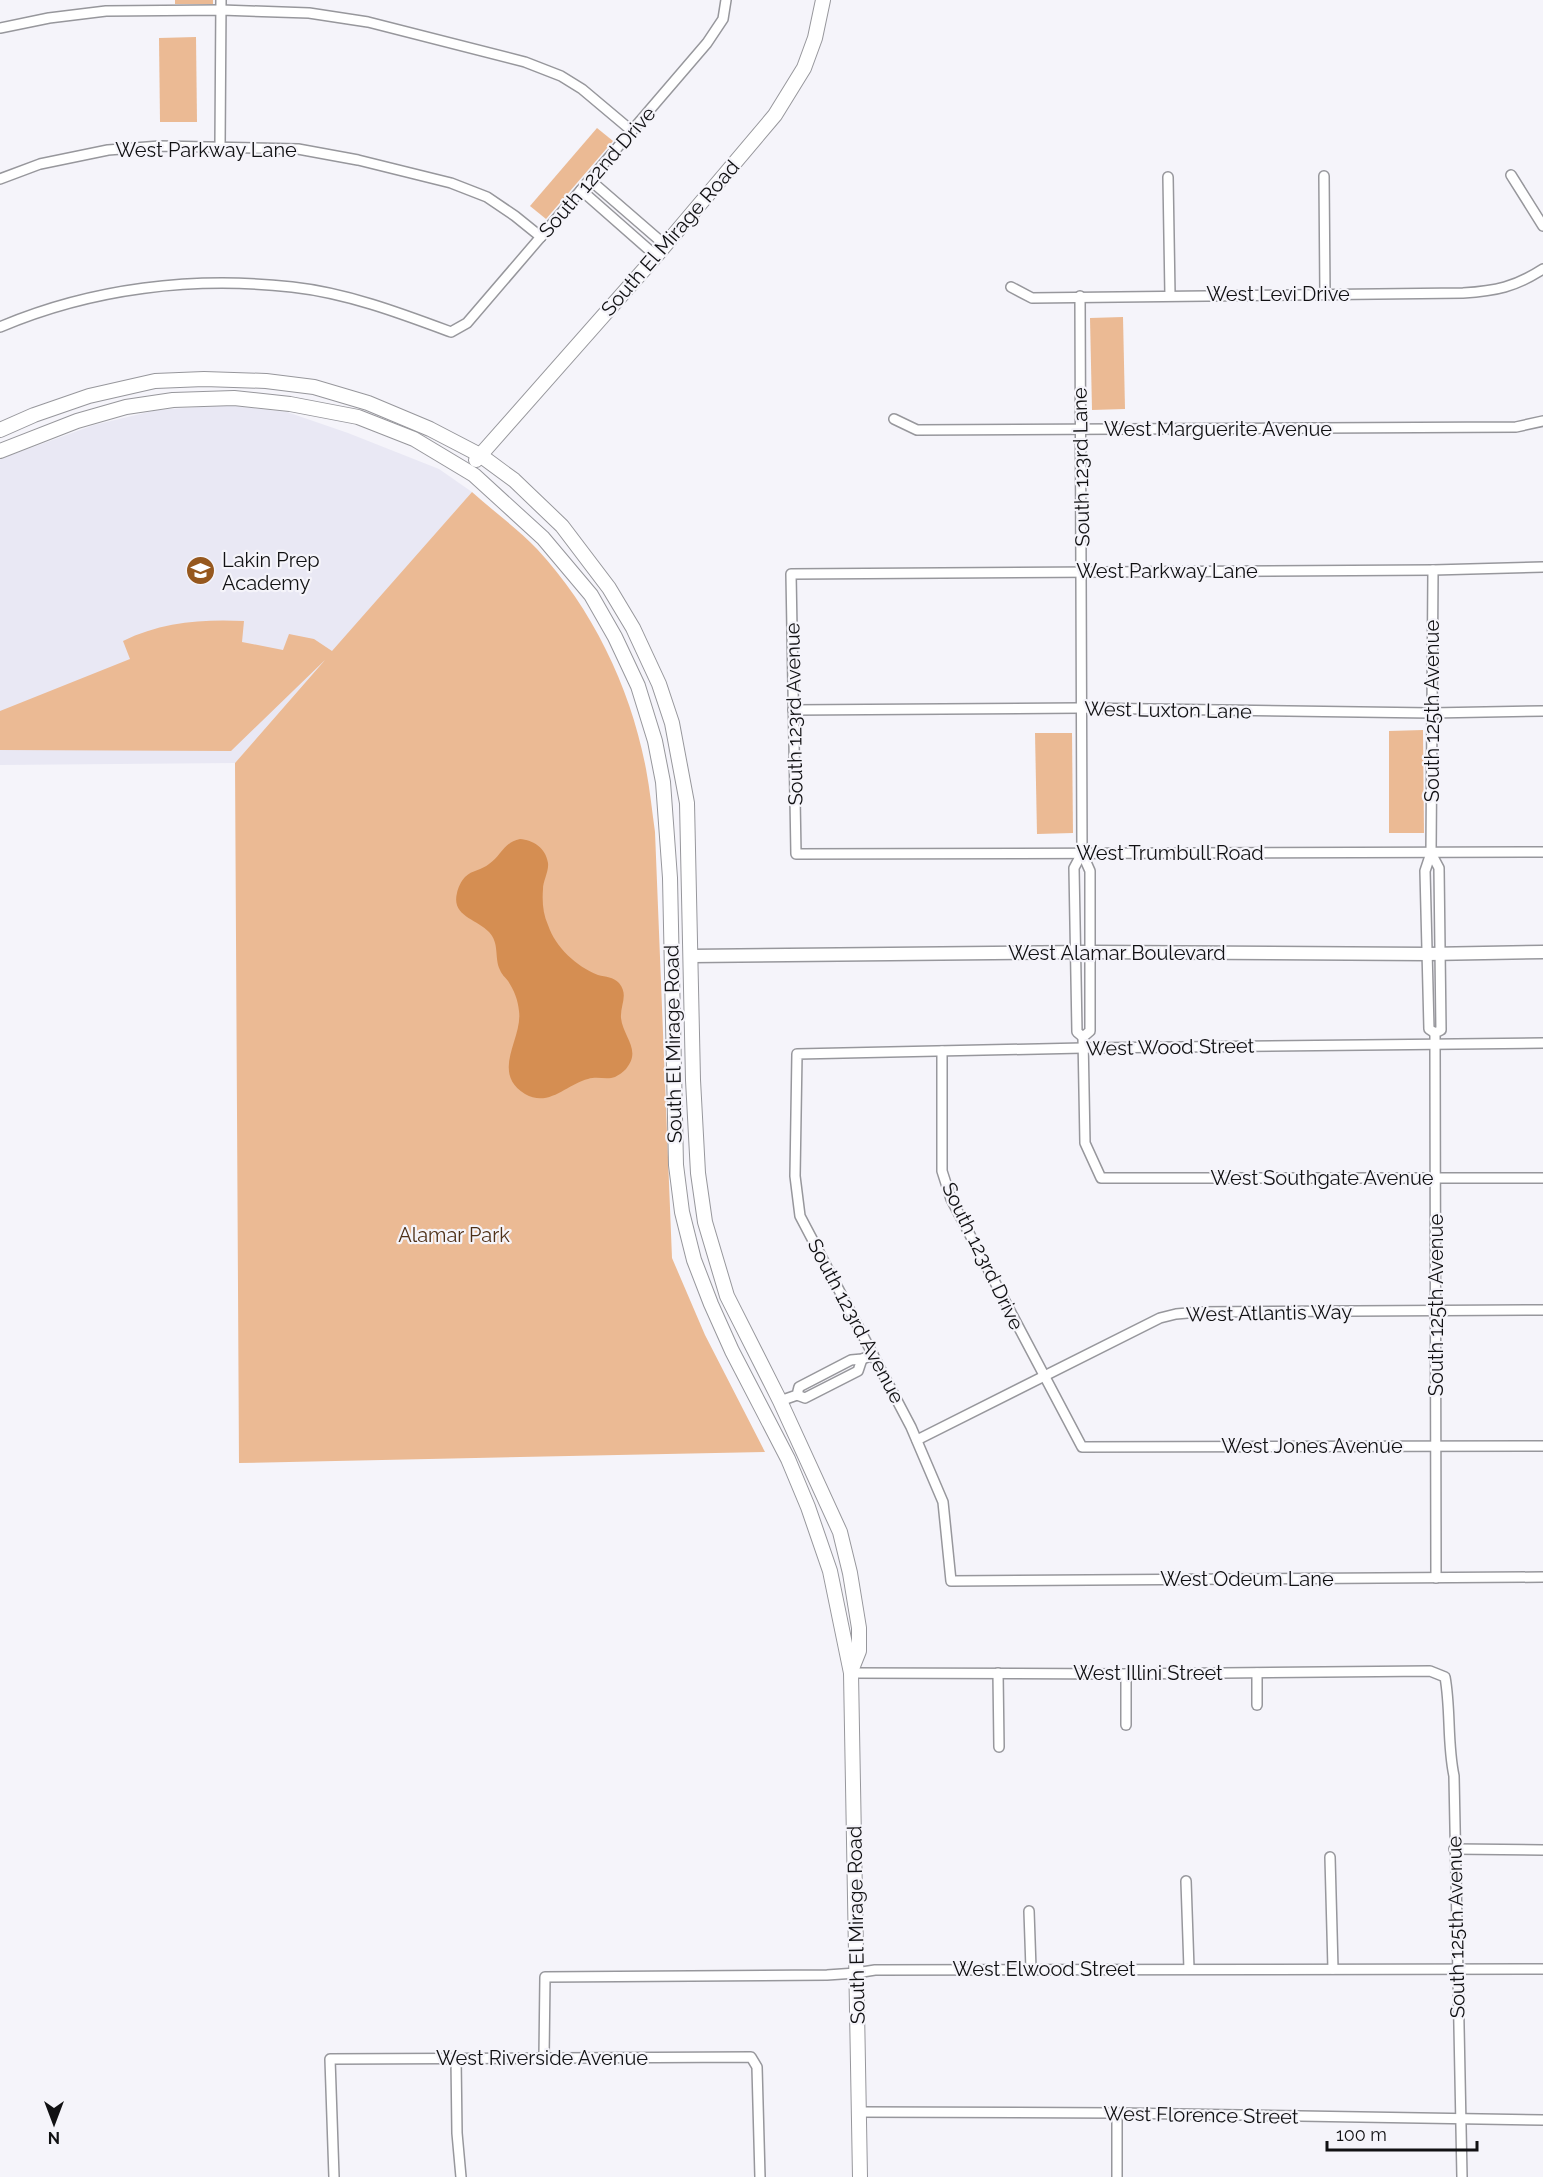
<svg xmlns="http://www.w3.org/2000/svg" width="1543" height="2177" viewBox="0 0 1543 2177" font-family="Raleway,sans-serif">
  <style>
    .built { fill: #e9e8f4 }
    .green { fill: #ebba94 }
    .water { fill: #d58e52 }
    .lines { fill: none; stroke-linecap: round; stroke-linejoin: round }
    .minor-casing { stroke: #97979c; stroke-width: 12 }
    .tertiary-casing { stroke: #97979c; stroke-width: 15 }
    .secondary-casing { stroke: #97979c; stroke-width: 16 }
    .minor { stroke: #fff; stroke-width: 9 }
    .tertiary { stroke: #fff; stroke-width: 12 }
    .secondary { stroke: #fff; stroke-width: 14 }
    .labels { text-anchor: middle; stroke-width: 4.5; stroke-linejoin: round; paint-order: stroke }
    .street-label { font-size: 20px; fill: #111113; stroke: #f5f4fa }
    .poi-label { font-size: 20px; fill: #111113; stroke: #f5f4fa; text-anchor: start }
    .park-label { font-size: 20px; fill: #4e3017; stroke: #f5f4fa }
  </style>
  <rect width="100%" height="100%" fill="#f5f4fa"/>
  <polygon class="built" points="226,405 287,412 348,433 439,469 472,492 235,763 0,765 0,459 94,425 157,410"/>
  <g class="green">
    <rect x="175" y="0" width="38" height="4"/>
    <polygon points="196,37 197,122 160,122 159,38"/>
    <polygon points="597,128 613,141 546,219 530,206"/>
    <polygon points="1123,317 1125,409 1092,410 1090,318"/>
    <path d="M472,492C493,511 518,529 537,549C593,609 631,689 646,769C650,790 652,811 655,832L672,1258L705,1335L765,1452L239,1463L235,763L325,660L231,751L0,750V711L130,659L123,641C161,622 203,619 244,621L242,642L283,650L289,634L314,639L332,651Z"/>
    <polygon points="1423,730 1424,833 1389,833 1389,731"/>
    <polygon points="1035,733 1072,733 1073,833 1037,834"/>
  </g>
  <path class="water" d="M520,839C533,840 546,848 548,863C549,871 543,881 543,889C542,902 543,914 548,925C556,948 576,966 598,975C606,977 613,977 619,983C629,995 620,1005 621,1018C623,1037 642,1050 626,1069C623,1072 619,1075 615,1077C607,1080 597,1076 588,1079C567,1084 549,1108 525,1094C490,1072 523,1039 519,1011C518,1000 514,990 508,981C505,977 502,975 500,970C494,957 500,944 489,932C477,919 451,916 457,893C458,888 461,881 465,877C472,870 482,870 489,864C501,856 504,842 520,839Z"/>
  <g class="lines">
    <defs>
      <g id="minor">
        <polyline points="0,28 49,18 106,11 221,10 309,13 368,22 525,62 561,76 582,89 632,131"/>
        <polyline points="220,146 221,0"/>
        <polyline points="1511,175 1543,226"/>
        <polyline points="1324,176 1325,294"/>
        <polyline points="1168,177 1170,295"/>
        <polyline points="0,179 40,164 108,150 160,146 298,149 358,160 451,183 487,197 515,216 541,237"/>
        <polyline points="590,180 665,245"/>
        <polyline points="581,190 656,256"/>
        <path d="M1011,287L1032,298L1463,293C1496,291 1515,287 1543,269"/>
        <polyline points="1080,296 1082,853 1090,871 1090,1031 1083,1037 1085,1143 1101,1178 1543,1178"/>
        <path d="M0,327C92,288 193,276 292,287C347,293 400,313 451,332L467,323L707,43L723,19L726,0"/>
        <polyline points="894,419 917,430 1516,427 1543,421"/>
        <polyline points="1543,567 1433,570 791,574 796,854 1543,852"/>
        <polyline points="1433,570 1431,853 1425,871 1429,1029 1435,1033"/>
        <polyline points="793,710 1080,708 1431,713 1543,711"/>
        <polyline points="1082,853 1074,868 1077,1032 1083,1037"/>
        <polyline points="1431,853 1439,868 1441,1030 1435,1033 1435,1044 1436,1578"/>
        <polyline points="1543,1043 1083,1048 797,1054 795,1176 800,1216 911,1427 943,1502 951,1581 1543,1577"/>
        <polyline points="942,1051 942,1171 951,1199 1082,1447 1543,1446"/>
        <polyline points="797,1395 805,1398 858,1371 862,1359"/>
        <polyline points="780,1401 797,1395 799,1387 851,1360 862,1359 873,1355"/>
        <polyline points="917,1440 1160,1318 1176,1314 1199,1312 1543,1310"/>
        <path d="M851,1673L1126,1674L1430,1671L1445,1677C1451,1710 1447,1743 1454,1776L1462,2177"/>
        <polyline points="998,1673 999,1747"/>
        <polyline points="1257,1673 1257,1705"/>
        <polyline points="1126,1674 1126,1725"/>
        <polyline points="1454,1849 1543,1850"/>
        <polyline points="1330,1857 1333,1969"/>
        <polyline points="1186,1881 1189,1969"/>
        <polyline points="1029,1911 1031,1969"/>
        <polyline points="544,2057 545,1977 827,1975 856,1973 875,1970 1543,1969"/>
        <polyline points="456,2058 457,2133 461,2177"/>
        <polyline points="858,2112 1117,2113 1543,2120"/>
        <polyline points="1117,2113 1117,2177"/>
        <polyline points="334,2177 330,2059 751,2057 757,2067 760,2177"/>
      </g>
      <polyline id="tertiary" points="691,956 1089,952 1428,954 1543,952"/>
      <g id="secondary">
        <polyline points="0,430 34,415 89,396 155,381 204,379 266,381 314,387 368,403 430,429 480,455 514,480 562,526 609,588 633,628 659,684 672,723 687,803 693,1080 698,1173 705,1222 727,1296 780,1401 840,1532 850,1573 859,1628 859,1651 851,1671"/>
        <polyline points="0,451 77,421 126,407 173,400 234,398 290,404 358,417 414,439 474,475 543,538 591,595 615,637 638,686 655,741 663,782 670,878 676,1165 682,1212 694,1260 711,1304 732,1351 788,1459 808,1507 830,1571 851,1673 860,2177"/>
        <polyline points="476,460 656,256 775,115 804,68 815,38 823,0"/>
      </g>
    </defs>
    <use href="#minor" class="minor-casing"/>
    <use href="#tertiary" class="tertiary-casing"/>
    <use href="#secondary" class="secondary-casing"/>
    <use href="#minor" class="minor"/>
    <use href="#tertiary" class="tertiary"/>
    <use href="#secondary" class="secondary"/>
  </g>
  <defs>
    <symbol id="school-disc" viewBox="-11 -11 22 22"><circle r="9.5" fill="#96581e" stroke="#f5f4fa"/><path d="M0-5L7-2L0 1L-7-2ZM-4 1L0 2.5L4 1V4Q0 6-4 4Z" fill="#fff"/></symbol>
  </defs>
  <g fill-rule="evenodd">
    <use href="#school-disc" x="184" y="554" width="33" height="33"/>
  </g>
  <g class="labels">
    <g class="street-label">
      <text x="206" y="157">West Parkway Lane</text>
      <text transform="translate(597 172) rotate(-49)" y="7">South 122nd Drive</text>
      <text transform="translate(670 238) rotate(-49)" y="7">South El Mirage Road</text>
      <text x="1278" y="301">West Levi Drive</text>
      <text x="1218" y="436">West Marguerite Avenue</text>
      <text transform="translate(1081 467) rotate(-91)" y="7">South 123rd Lane</text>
      <text x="1167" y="578">West Parkway Lane</text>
      <text transform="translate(1168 710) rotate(1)" y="7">West Luxton Lane</text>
      <text transform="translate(1432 711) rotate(-90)" y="7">South 125th Avenue</text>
      <text transform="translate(794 714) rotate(-91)" y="7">South 123rd Avenue</text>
      <text x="1170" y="860">West Trumbull Road</text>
      <text x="1117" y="960">West Alamar Boulevard</text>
      <text transform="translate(673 1044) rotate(-91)" y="7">South El Mirage Road</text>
      <text transform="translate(1170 1047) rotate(-1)" y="7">West Wood Street</text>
      <text x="1322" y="1185">West Southgate Avenue</text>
      <text transform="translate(983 1256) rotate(64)" y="7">South 123rd Drive</text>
      <text transform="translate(1436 1305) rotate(-90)" y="7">South 125th Avenue</text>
      <text transform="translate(1269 1313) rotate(-1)" y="7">West Atlantis Way</text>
      <text transform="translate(856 1321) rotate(62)" y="7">South 123rd Avenue</text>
      <text x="1312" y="1453">West Jones Avenue</text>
      <text x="1247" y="1586">West Odeum Lane</text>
      <text x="1148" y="1680">West Illini Street</text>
      <text transform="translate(856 1925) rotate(-91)" y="7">South El Mirage Road</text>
      <text transform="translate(1456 1927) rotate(-91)" y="7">South 125th Avenue</text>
      <text x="1044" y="1976">West Elwood Street</text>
      <text x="542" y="2065">West Riverside Avenue</text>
      <text transform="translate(1201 2115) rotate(1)" y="7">West Florence Street</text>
    </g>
    <g class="poi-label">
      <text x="222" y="567">Lakin Prep<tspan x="222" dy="23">Academy</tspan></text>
    </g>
    <g class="park-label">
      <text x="454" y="1242">Alamar Park</text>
    </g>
  </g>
  <g transform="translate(54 2123) rotate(180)" stroke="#f5f4fa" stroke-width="4.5" paint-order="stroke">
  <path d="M0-4.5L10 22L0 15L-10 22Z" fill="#111113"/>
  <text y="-9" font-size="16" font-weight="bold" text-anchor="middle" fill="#111113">N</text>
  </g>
  <path d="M1327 2141v9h150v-9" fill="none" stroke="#111113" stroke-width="3"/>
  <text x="1336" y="2141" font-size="18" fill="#111113" stroke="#f5f4fa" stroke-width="4.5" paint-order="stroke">100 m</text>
</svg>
